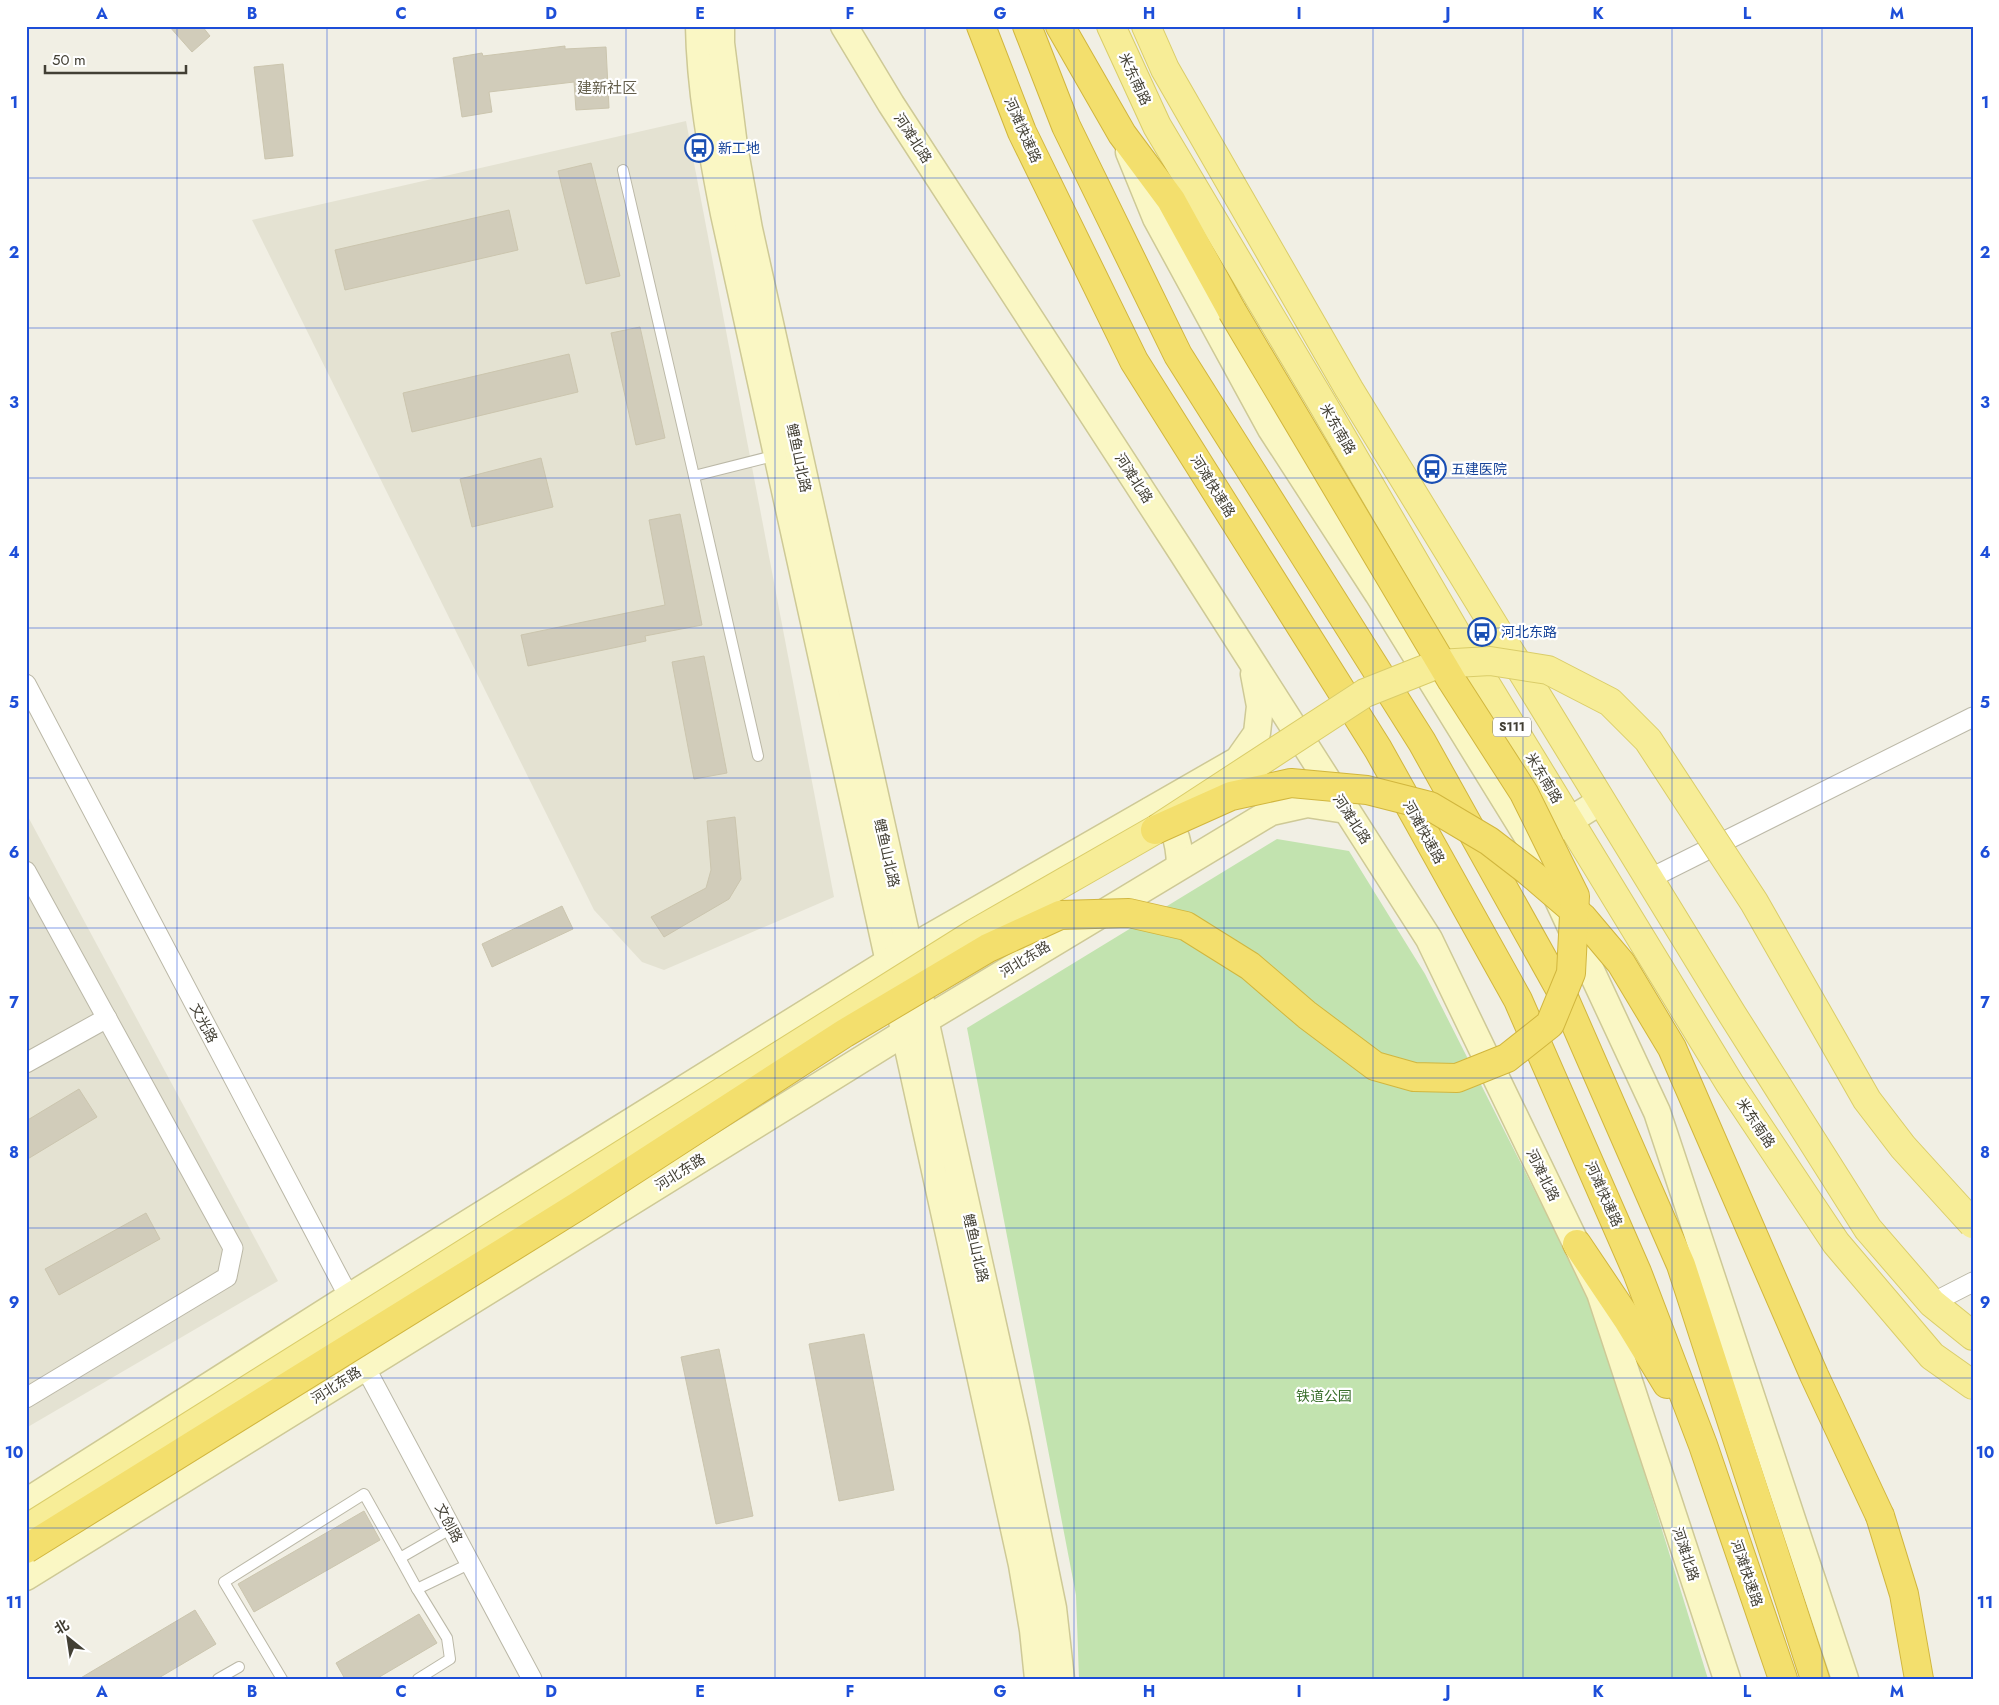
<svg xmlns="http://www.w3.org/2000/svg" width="1999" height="1705" viewBox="0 0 1999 1705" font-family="Jost,'Noto Sans SC',sans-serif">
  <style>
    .residential { fill: #e4e2d2 }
    .green { fill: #c2e3af }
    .building { fill: #d1ccba; stroke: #cbc5ae }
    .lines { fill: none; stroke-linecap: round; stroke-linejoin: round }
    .lane-casing { stroke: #bbb8a7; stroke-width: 12 }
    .street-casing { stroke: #bbb8a7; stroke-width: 21 }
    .secondary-casing { stroke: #cec996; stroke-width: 29 }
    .primary-casing { stroke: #dacd69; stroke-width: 30 }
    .highway-casing { stroke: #d1b63e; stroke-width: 30 }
    .lane { stroke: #fff; stroke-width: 10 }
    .street { stroke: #fff; stroke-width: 19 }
    .secondary { stroke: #faf7c4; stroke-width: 26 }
    .primary { stroke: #f7ed97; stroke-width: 28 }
    .highway { stroke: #f3df6d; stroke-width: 28 }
    .primary-bridge-casing { stroke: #dacd69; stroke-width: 30; stroke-linecap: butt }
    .highway-bridge-casing { stroke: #d1b63e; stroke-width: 30; stroke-linecap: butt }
    .primary-bridge { stroke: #f7ed97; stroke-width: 28 }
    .highway-bridge { stroke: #f3df6d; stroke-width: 28 }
    .grid { fill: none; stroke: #1d4ed8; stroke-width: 1; stroke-opacity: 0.55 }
    .labels { text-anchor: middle; stroke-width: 4.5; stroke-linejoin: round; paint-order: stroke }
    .shield { fill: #fff; stroke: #7b7971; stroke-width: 1 }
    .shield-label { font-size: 12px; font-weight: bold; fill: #423f34 }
    .street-label { font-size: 14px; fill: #423f34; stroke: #fff }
    .transit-label { font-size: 14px; fill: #164399; stroke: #fff; text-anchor: start }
    .park-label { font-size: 14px; fill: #3a6f2d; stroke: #fff }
    .neighbourhood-label { font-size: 15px; fill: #645f4c; stroke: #fff }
    .neatline { fill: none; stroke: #1d4ed8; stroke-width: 2 }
    .grid-label { font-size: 16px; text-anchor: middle; font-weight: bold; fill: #1d4ed8 }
  </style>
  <rect width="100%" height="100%" fill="#f1efe4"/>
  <g class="residential">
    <polygon points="686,121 834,897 664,970 642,962 594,910 252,220"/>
    <polygon points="26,813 278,1281 26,1428"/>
  </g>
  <polygon class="green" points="1277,839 1349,851 1425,974 1593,1306 1708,1679 1079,1679 1076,1595 967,1028"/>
  <g class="building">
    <polygon points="169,26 202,26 210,36 192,52"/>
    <polygon points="565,46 565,49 606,47 609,108 576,110 574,82 489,92 492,112 462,117 453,58 482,53 483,56"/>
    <polygon points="283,64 293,156 265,159 254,67"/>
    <polygon points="591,163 620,276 586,284 558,171"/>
    <polygon points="509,210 518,250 345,290 335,250"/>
    <polygon points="640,327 665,438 636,445 611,333"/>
    <polygon points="569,354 578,392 412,432 403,393"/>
    <polygon points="541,458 553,507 472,527 460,479"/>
    <polygon points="680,514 702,625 645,636 646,641 528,666 521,635 665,605 649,520"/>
    <polygon points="704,656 727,773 694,779 672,662"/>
    <polygon points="735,817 741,879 729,899 664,937 651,917 706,888 711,870 707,821"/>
    <polygon points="562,906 573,929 492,967 482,944"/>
    <polygon points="79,1089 97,1117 26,1160 26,1121"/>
    <polygon points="146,1213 160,1239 59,1295 45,1269"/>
    <polygon points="864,1334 894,1490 839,1501 809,1344"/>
    <polygon points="719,1349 753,1516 716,1524 681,1357"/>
    <polygon points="364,1511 380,1540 254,1612 238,1584"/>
    <polygon points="195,1610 216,1644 157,1679 79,1679"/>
    <polygon points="419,1614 437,1643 376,1679 345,1679 336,1663"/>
  </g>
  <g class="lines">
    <defs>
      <g id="lane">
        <polyline points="623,170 694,476 777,455"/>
        <polyline points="694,476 758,756"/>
        <polyline points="400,1558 417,1589"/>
        <polyline points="218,1679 239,1667"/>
        <polyline points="282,1679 224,1582 364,1494 400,1558 452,1528"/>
        <polyline points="418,1679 450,1659 447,1638 417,1589 471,1563"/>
      </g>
      <g id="street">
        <polyline points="26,684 349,1297 351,1308"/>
        <polyline points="26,871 233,1248 227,1277 26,1398"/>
        <polyline points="1649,879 1973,717"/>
        <polyline points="26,1063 107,1018"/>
        <polyline points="1932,1303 1973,1282"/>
        <polyline points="362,1354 365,1367 532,1679"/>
      </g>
      <g id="secondary">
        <path d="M699,26C700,89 712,153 724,214L1022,1565L1033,1630L1038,1679"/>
        <polyline points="721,26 721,43 734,146 749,229 1016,1428 1053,1608 1061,1679"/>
        <polyline points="844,26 891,104 1183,554 1429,939 1600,1293 1727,1679"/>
        <polyline points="1129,152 1156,218 1271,429 1378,594 1532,844 1657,1112 1845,1679"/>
        <path d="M1150,811C1175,824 1179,838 1180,865"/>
        <polyline points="1532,844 1601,801"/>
        <polyline points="26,1502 349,1297 909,949 1238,760 1257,733 1260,706 1254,674"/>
        <polyline points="26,1577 904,1033 1271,812 1307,804 1346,810"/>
      </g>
      <g id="primary">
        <polyline points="1111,26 1157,126 1322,403 1484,681 1730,1084 1836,1243 1932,1356 1973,1385"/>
        <polyline points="1146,26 1165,69 1349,389 1732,1014 1868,1229 1932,1303 1973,1336"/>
      </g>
      <g id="highway">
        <polyline points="981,26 1022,132 1134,361 1378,749 1518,1000 1637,1272 1703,1445 1783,1679"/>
        <polyline points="1027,26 1066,126 1178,355 1422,742 1562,993 1681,1265 1815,1679"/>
        <polyline points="1060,26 1122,134 1171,200 1232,311"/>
        <polyline points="1577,1244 1628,1320 1667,1384"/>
        <polyline points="1880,1516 1904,1594 1919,1679"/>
      </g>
    </defs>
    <use href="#lane" class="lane-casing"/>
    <use href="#street" class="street-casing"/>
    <use href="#secondary" class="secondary-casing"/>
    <use href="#primary" class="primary-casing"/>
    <use href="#highway" class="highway-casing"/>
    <use href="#lane" class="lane"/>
    <use href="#street" class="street"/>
    <use href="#secondary" class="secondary"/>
    <use href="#primary" class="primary"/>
    <use href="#highway" class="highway"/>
    <defs>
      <polyline id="primary-bridge" points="26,1529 975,933 1155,830 1365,693 1438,664 1490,661 1548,670 1610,702 1648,740 1754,902 1867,1100 1903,1147 1973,1224"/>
      <g id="highway-bridge">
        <polyline points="1155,830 1231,796 1291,783 1367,790 1430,806 1489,841 1528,871 1583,918 1621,963 1672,1048 1814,1375 1880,1516"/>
        <polyline points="26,1549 578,1206 845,1033 988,948 1060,915 1129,913 1186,926 1250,966 1307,1015 1375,1066 1414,1077 1457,1078 1507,1058 1550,1024 1571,973 1575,896 1524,793 1452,681 1232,311"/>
      </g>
    </defs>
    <use href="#primary-bridge" class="primary-bridge-casing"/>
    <use href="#highway-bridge" class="highway-bridge-casing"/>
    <use href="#primary-bridge" class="primary-bridge"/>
    <use href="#highway-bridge" class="highway-bridge"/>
  </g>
  <path class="grid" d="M177,26V1679M327,26V1679M476,26V1679M626,26V1679M775,26V1679M925,26V1679M1074,26V1679M1224,26V1679M1373,26V1679M1523,26V1679M1672,26V1679M1822,26V1679M26,178H1973M26,328H1973M26,478H1973M26,628H1973M26,778H1973M26,928H1973M26,1078H1973M26,1228H1973M26,1378H1973M26,1528H1973"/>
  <defs>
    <symbol id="bus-ring" viewBox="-11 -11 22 22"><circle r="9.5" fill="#fff" stroke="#1a4fb4" stroke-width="1.5"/><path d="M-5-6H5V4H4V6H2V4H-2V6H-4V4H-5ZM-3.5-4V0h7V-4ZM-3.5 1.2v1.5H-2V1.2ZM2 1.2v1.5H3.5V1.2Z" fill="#1a4fb4"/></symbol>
  </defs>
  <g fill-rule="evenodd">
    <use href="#bus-ring" x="683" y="132" width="32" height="32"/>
    <use href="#bus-ring" x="1416" y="453" width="32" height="32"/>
    <use href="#bus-ring" x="1466" y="616" width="32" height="32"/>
  </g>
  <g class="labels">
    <rect class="shield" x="1493" y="717.5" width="38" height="19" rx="4"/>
    <g class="shield-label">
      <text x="1512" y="731">S111</text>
    </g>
    <g class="street-label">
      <text transform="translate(1135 79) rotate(65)" y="5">米东南路</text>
      <text transform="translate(1023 130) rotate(66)" y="5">河滩快速路</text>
      <text transform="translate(913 138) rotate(57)" y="5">河滩北路</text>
      <text transform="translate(1338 429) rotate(60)" y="5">米东南路</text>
      <text transform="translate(799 458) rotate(78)" y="5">鲤鱼山北路</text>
      <text transform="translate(1134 478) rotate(57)" y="5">河滩北路</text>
      <text transform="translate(1213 486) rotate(58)" y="5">河滩快速路</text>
      <text transform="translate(1544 778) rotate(59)" y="5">米东南路</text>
      <text transform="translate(1352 819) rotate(57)" y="5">河滩北路</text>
      <text transform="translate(1424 832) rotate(61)" y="5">河滩快速路</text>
      <text transform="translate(887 853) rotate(77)" y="5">鲤鱼山北路</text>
      <text transform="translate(1025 959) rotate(-31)" y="5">河北东路</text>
      <text transform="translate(204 1023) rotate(62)" y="5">文光路</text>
      <text transform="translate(1756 1123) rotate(56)" y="5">米东南路</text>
      <text transform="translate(680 1172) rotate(-32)" y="5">河北东路</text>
      <text transform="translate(1543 1175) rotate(64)" y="5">河滩北路</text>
      <text transform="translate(1604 1194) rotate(66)" y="5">河滩快速路</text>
      <text transform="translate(976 1248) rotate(77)" y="5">鲤鱼山北路</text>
      <text transform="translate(336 1385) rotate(-32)" y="5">河北东路</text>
      <text transform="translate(449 1523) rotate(62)" y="5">文创路</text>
      <text transform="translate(1686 1554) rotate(72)" y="5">河滩北路</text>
      <text transform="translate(1747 1573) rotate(71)" y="5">河滩快速路</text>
    </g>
    <g class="transit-label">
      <text x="718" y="153">新工地</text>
      <text x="1451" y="474">五建医院</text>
      <text x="1501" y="637">河北东路</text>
    </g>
    <g class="park-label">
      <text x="1324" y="1401">铁道公园</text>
    </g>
    <g class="neighbourhood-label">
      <text x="607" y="93">建新社区</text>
    </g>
  </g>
  <rect width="1999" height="1705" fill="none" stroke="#ffffff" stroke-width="55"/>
  <g transform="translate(68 1638) rotate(330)" stroke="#ffffff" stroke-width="4" paint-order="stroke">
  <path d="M0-4L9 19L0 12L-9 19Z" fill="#423f34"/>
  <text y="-8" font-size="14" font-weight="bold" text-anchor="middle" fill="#423f34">北</text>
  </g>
  <path d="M45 65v8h141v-8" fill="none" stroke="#423f34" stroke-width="2.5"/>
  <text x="52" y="65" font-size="15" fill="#423f34" stroke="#ffffff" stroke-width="4" paint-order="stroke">50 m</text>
  <rect x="28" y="28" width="1944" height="1650" class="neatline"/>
  <g class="grid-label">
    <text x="102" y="19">A</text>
    <text x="252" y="19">B</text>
    <text x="401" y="19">C</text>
    <text x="551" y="19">D</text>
    <text x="700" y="19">E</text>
    <text x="850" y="19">F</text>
    <text x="1000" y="19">G</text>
    <text x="1149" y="19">H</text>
    <text x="1299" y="19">I</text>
    <text x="1448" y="19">J</text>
    <text x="1598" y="19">K</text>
    <text x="1747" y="19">L</text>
    <text x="1897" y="19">M</text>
    <text x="14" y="108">1</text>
    <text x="1985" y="108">1</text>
    <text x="14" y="258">2</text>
    <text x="1985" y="258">2</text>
    <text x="14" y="408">3</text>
    <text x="1985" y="408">3</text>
    <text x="14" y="558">4</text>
    <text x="1985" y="558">4</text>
    <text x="14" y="708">5</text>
    <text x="1985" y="708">5</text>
    <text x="14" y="858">6</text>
    <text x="1985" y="858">6</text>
    <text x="14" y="1008">7</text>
    <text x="1985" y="1008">7</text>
    <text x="14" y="1158">8</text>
    <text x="1985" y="1158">8</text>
    <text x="14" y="1308">9</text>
    <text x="1985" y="1308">9</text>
    <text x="14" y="1458">10</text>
    <text x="1985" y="1458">10</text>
    <text x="14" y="1608">11</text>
    <text x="1985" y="1608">11</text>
    <text x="102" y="1697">A</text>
    <text x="252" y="1697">B</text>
    <text x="401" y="1697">C</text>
    <text x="551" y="1697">D</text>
    <text x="700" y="1697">E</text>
    <text x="850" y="1697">F</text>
    <text x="1000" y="1697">G</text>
    <text x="1149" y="1697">H</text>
    <text x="1299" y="1697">I</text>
    <text x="1448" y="1697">J</text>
    <text x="1598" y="1697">K</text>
    <text x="1747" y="1697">L</text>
    <text x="1897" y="1697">M</text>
  </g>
</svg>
